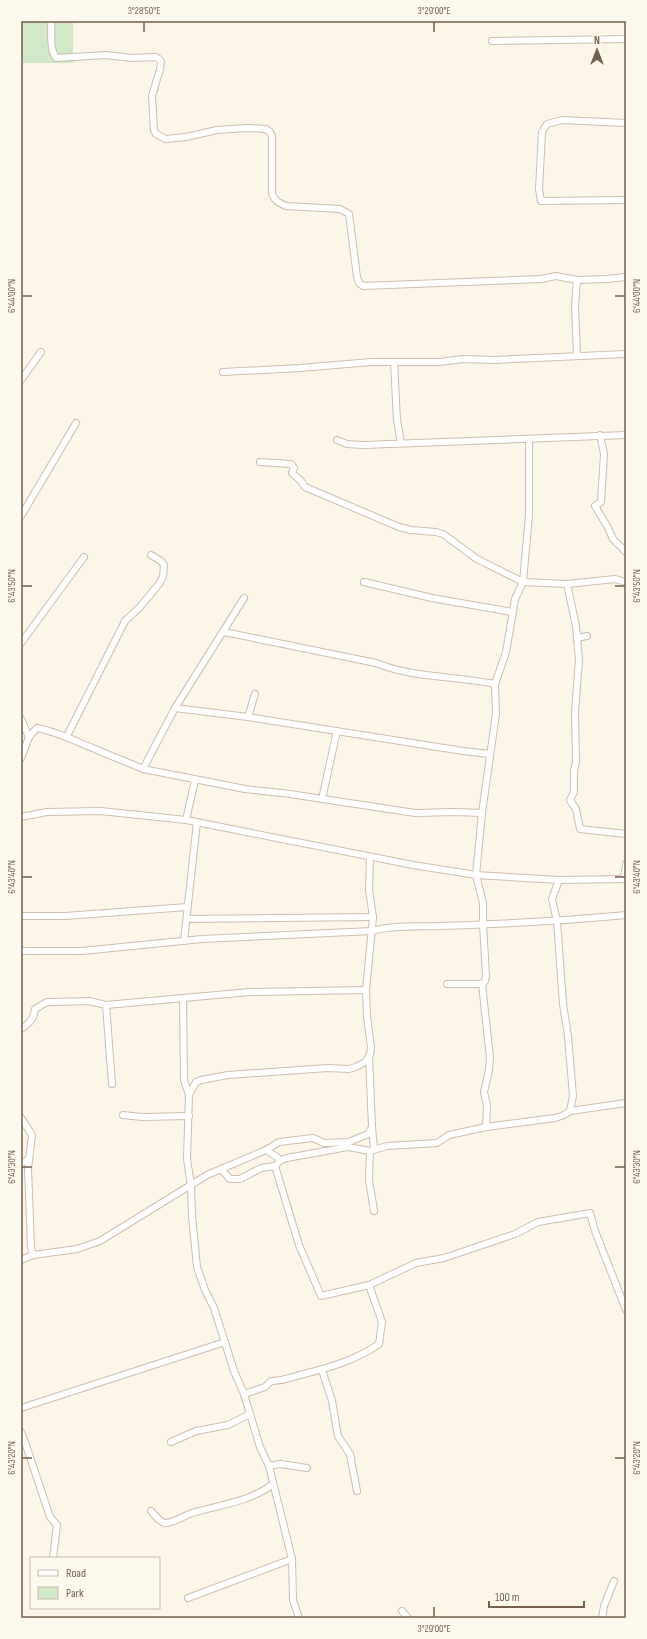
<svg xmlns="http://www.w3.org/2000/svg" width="647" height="1639" viewBox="0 0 647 1639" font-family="'Sofia Sans Condensed',sans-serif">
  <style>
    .green { fill: #d2e9c7 }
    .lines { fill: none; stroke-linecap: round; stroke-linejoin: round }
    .street-casing { stroke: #cdbeaf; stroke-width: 8 }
    .street { stroke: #fff; stroke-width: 6 }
    .ticks { fill: none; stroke: #745f4d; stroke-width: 1.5 }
    .neatline { fill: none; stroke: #745f4d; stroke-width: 1.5 }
    .ticks-label { font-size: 10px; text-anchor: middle; fill: #745f4d }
  </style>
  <rect width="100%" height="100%" fill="#fbf6e8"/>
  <rect class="green" x="21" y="21" width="52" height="42"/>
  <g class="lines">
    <defs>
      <g id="street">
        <path d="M51,21C52,32 49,48 56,58L106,55L132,58L156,57L159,59L161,62L160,69L152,96L154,130L156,134L166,139L186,137L217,130L247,128L266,129L270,132L272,136V194C275,201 279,203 286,206L340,209L349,214L357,277L359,283L363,286L541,279L556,276L577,280L607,279L626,277"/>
        <polyline points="492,41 626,39"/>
        <polyline points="626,123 562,120 547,124 542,132 539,189 541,201 626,200"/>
        <polyline points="577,280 575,306 577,356"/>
        <polyline points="394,362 397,420 401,443"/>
        <polyline points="223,372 300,368 371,362 439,362 463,359 494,360 626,354"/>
        <polyline points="21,380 41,352"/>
        <polyline points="600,435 604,454 601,502 595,506 607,526 613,539 626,552"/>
        <polyline points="337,440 347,444 363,445 626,435"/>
        <polyline points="260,462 291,464 294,468 292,473 301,481 305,487 399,527 411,530 436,532 443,534 477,559 523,582 567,584 615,579 626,582"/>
        <polyline points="21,516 76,423"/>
        <polyline points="364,582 432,598 512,612"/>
        <polyline points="567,584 576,626 579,660 575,712 576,762 574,771 574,792 570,800 576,809 580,829 626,834"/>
        <polyline points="244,598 175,708 143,769 245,789 290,794 415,813 455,812 482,813"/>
        <path d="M224,632L376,663C413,678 455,676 495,684"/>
        <polyline points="577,638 587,636"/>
        <polyline points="21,643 84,557"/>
        <polyline points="175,708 248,717 463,751 490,754"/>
        <polyline points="248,717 255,694"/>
        <polyline points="21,719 29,737"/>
        <polyline points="67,736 125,621 139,608 159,584 163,577 164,565 161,561 151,555"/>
        <path d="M21,758L29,737L37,728C58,732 75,741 95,749C111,756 127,762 143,769"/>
        <polyline points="322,799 337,731"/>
        <polyline points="21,817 47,812 101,811 186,820 413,865 476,875 559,880 626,879"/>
        <polyline points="186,820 195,780"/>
        <polyline points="624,879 626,864"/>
        <polyline points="21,916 65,916 187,907"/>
        <polyline points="187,919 373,917"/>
        <polyline points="184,941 197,822"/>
        <path d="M21,951H82L202,939L372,931C394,925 417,927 439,926C502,924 564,921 626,915"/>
        <polyline points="447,984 482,984 485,981 486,976 483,924 483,903 476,875 482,813 496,714 495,684 506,652 515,599 523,582 529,515 529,439"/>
        <polyline points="482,984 490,1058 489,1070 484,1092 487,1106 486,1127"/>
        <polyline points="183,998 184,1080 189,1095 187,1159 191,1186 192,1216 197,1267 205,1290 214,1308 234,1371 244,1394 260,1447 269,1466 292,1559 188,1598"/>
        <polyline points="106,1005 112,1084"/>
        <path d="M21,1029C29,1024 34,1019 35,1009L47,1002H53L89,1001L106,1005L250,992L366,990"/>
        <polyline points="189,1095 196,1082 201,1080 228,1075 328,1068 349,1069 356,1067 365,1062 370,1055 371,1047 367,1017 366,990 373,917 369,890 370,857"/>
        <polyline points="570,1111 626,1103"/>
        <polyline points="123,1115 142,1117 189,1116"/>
        <polyline points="21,1118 32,1135 28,1169 31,1247 33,1255"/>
        <polyline points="372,1127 374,1149"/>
        <polyline points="266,1150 281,1160"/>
        <polyline points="370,1151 369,1180 374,1211"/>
        <polyline points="21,1164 29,1159"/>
        <polyline points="275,1166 299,1245 321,1296 369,1285 416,1263 444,1258 515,1234 538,1222 590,1213 595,1231 626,1310"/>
        <polyline points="221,1169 230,1179 240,1179 261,1168 275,1166 281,1160 287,1158 348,1147 370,1151 387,1146 437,1143 449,1135 486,1127 555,1118 564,1115 570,1111 573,1096 568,1036 563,1004 557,921 552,899 559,880"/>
        <polyline points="21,1260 33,1255 77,1249 100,1241 207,1175 266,1150 279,1142 313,1138 324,1143 349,1142 368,1134 372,1127 369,1056"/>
        <polyline points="322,1370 332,1401 338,1436 350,1454 357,1491"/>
        <path d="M244,1394L265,1387L271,1381C283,1381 292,1377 304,1374C331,1367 356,1360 379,1344L382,1322L369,1285"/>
        <polyline points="21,1408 225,1342"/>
        <polyline points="21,1432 25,1442 50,1517 57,1525 53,1558"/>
        <polyline points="171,1442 196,1431 228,1425 250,1414"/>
        <polyline points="269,1466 280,1464 307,1468"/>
        <path d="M151,1511C155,1515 159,1522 165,1523C173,1523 184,1516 192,1513C219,1505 250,1502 273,1484"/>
        <polyline points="292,1559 293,1600 299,1618"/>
        <polyline points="402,1611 408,1618"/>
        <polyline points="602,1618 604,1606 614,1581"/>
      </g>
    </defs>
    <use href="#street" class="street-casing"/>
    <use href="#street" class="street"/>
  </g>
  <path class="ticks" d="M144,22V32M434,22V32M22,296H32M615,296H625M22,586H32M615,586H625M22,877H32M615,877H625M22,1167H32M615,1167H625M22,1458H32M615,1458H625M434,1607V1617"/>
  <rect width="647" height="1639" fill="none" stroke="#fef9ee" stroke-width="44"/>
  <rect x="30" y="1557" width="130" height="52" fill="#fef9ee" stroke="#c7bbae"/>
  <rect x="38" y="1570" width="20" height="6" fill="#ffffff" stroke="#c7bbae"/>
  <text x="66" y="1577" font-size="12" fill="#745f4d">Road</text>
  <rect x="38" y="1587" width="20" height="12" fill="#d2e9c7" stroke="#c7bbae"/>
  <text x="66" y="1597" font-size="12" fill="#745f4d">Park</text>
  <g transform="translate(597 50)" stroke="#fef9ee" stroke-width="3" paint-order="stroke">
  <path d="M0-3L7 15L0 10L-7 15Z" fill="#745f4d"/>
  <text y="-6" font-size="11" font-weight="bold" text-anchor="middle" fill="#745f4d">N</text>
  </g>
  <path d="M489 1601v6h95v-6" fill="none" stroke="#745f4d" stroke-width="2"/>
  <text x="495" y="1601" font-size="12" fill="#745f4d" stroke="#fef9ee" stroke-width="3" paint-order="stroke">100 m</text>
  <rect x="22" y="22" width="603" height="1595" class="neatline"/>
  <g class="ticks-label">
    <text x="144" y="14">3°28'50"E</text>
    <text x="434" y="14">3°29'00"E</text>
    <text transform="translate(11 296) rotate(-90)" y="4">6°44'00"N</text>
    <text transform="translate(636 296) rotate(-90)" y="4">6°44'00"N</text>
    <text transform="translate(11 586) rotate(-90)" y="4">6°43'50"N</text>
    <text transform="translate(636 586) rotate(-90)" y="4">6°43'50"N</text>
    <text transform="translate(11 877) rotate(-90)" y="4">6°43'40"N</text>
    <text transform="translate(636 877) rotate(-90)" y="4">6°43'40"N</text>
    <text transform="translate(11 1167) rotate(-90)" y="4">6°43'30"N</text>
    <text transform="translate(636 1167) rotate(-90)" y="4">6°43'30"N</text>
    <text transform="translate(11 1458) rotate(-90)" y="4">6°43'20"N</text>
    <text transform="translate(636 1458) rotate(-90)" y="4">6°43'20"N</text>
    <text x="434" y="1632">3°29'00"E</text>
  </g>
</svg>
